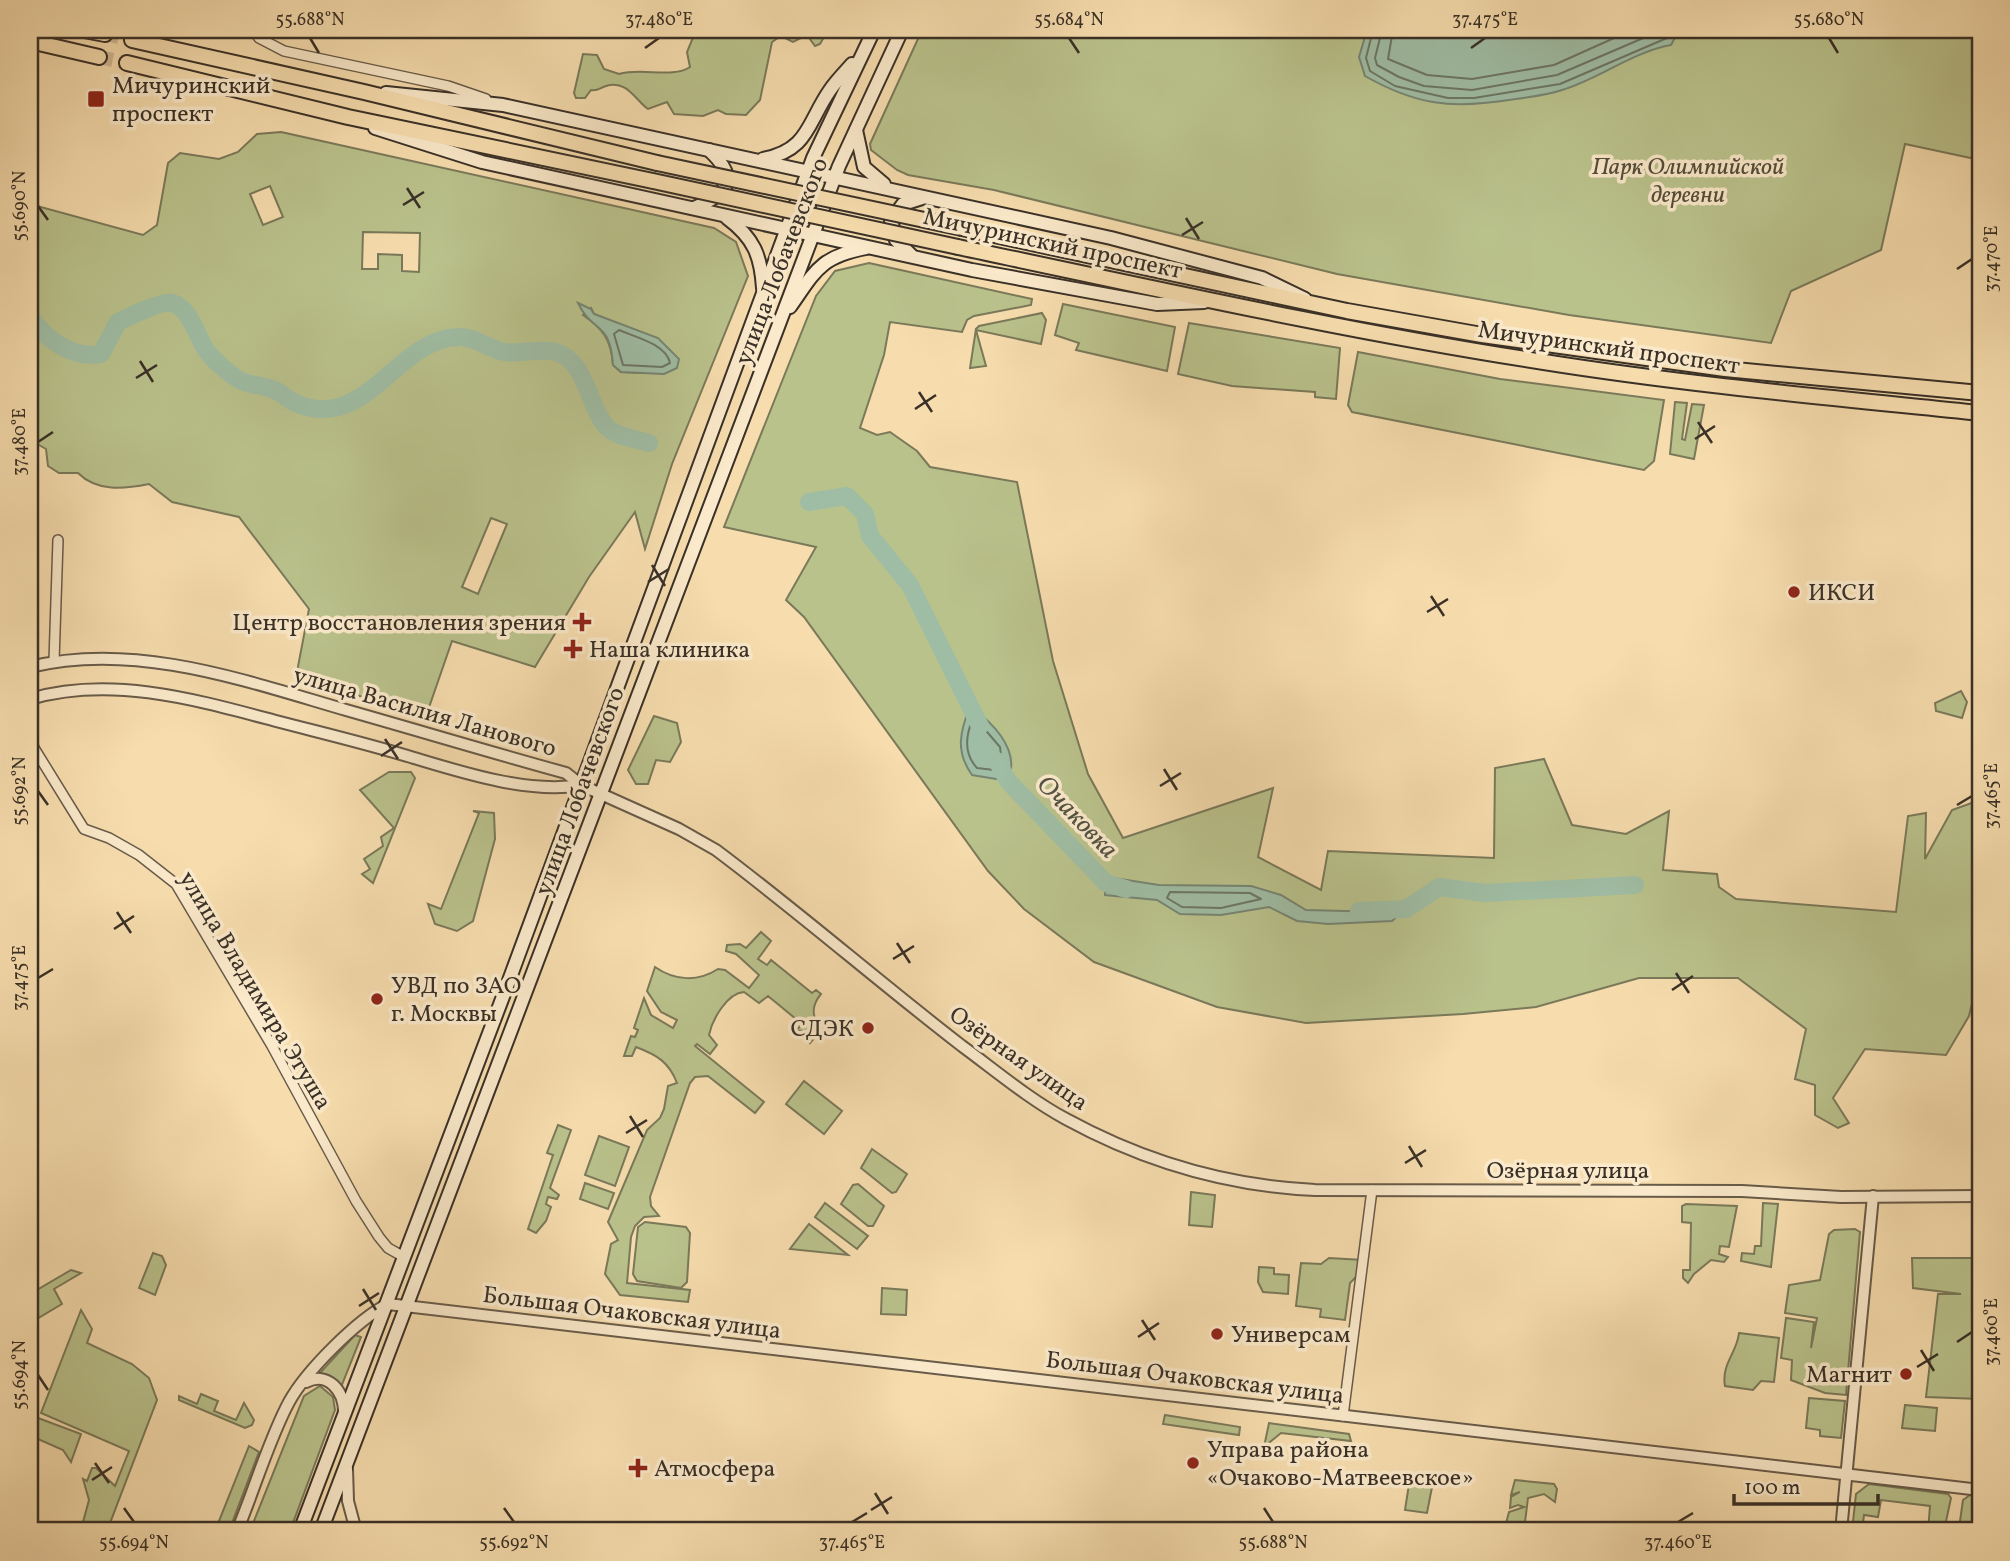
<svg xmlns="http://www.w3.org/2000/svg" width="2010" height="1561" viewBox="0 0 2010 1561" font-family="Vollkorn,serif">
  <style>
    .green { fill: #bac28c; stroke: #7a795a; stroke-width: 2; fill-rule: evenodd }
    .water { fill: #9fbda4; stroke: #768572; stroke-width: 2 }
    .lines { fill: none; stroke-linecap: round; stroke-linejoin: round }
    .shore { stroke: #6c7666; stroke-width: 2 }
    .river { stroke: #9fbda4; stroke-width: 18 }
    .primary-tunnel { stroke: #d1ba93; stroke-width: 14; stroke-dasharray: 14 7; stroke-linecap: butt }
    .minor-casing { stroke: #685b49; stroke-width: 12 }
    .tertiary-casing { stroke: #685b49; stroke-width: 14 }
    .secondary-casing { stroke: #393027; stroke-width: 16 }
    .primary-casing { stroke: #393027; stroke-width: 18 }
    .minor { stroke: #fae9ca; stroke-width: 9 }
    .tertiary { stroke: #fae9ca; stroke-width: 10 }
    .secondary { stroke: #fae9ca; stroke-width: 12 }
    .primary { stroke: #f7ddae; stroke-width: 14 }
    .primary-bridge-casing { stroke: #393027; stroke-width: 18; stroke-linecap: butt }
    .primary-bridge { stroke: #f7ddae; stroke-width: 14 }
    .ticks { fill: none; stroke: #393027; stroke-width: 2.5 }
    .poi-dot { fill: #8f2418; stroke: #fae9ca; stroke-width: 2.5 }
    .labels { text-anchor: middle; stroke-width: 7; stroke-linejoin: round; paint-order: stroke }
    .poi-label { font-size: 24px; fill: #393027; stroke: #fae9ca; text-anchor: start }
    .park-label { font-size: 24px; font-style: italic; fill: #534d3b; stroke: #fae9ca }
    .street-label { font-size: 24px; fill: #393027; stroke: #fae9ca }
    .water-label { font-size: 26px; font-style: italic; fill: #525346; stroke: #fae9ca }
    .neatline { fill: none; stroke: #393027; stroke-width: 2.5 }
    .ticks-label { font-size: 18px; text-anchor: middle; fill: #393027 }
  </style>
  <rect width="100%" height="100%" fill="#f7ddae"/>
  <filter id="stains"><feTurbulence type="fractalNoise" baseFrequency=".00286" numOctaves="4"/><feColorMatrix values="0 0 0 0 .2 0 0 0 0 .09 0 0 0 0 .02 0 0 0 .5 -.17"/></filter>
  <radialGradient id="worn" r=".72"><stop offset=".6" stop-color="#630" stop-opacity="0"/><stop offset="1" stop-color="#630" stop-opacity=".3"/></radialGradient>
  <g class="green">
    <path d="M696,30H828L820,44L815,46L807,35L793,42L781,36L772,42L760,100L746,115L726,114L718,110L703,116L674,114L667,102L648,109C636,101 627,79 606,86C599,88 599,91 591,90L585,98H576L574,93L583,54L597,55L604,69L619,74C642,67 672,79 690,67L687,52Z"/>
    <polygon points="922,30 1980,30 1980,160 1905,144 1881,250 1791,291 1771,343 1569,315 1337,274 994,190 908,175 897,170 871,150 870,144"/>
    <path d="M281,132L714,228L736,242L748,276L672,464L645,549L635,512L589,577L535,667L452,641L426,716L296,677L309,609L239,517L172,502L149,484C124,489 97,492 78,473H59L48,466L46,449L30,440V204L143,235L157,225L168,163L180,153L219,159L238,152L257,134ZM270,186L283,217L263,225L250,194ZM363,232L420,233L419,272L402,271V255L378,254V269H362ZM591,308L594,314L658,339L642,373L621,372L613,365C611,339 603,329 583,315ZM491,518L507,524L478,594L462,587Z"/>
    <polygon points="869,263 1032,299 1031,305 974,316 967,320 962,332 890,322 884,355 860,428 877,435 890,432 917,451 930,467 1017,482 1053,661 1088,774 1123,838 1273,788 1258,857 1321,890 1328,851 1494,858 1495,768 1544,759 1572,825 1626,834 1669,811 1663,870 1717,874 1719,887 1736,899 1896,912 1908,816 1926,813 1925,859 1952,810 1980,800 1980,829 1976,848 1980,852 1980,969 1969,1016 1946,1055 1865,1049 1833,1098 1849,1123 1838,1128 1815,1115 1815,1085 1795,1079 1806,1029 1738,978 1639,978 1536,1007 1463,1014 1306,1023 1217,1007 1094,962 1024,909 988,871 804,617 786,600 816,547 724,527 816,296 835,271"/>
    <polygon points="1063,304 1175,327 1167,371 1076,350 1079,343 1055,335"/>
    <polygon points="1042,313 1046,320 1041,344 976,330 986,366 970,368 976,329 979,326"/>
    <polygon points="1189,323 1340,348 1336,399 1315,397 1315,392 1232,386 1178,374"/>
    <polygon points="1358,352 1500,379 1664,400 1654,461 1644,470 1352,412 1348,405"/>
    <polygon points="1675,402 1687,403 1682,439 1685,440 1692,404 1704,405 1694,459 1670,454"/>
    <polygon points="1961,691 1967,702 1962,718 1936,711 1935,703"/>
    <polygon points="654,716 677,723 681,742 670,762 656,760 648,784 636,784 628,770"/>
    <polygon points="389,772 411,772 415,778 373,883 362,874 370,869 364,859 383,846 381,837 394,828 360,790"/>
    <polygon points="473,811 494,813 495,839 473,921 457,931 435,924 428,904 441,909 479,813"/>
    <path d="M761,932L771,941L758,959L767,965L771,960L812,993L816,990L821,994C811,1006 811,1017 822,1029L810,1043L802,1031H796L802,1024L768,996L759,1003L744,992C727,993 712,1020 709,1035L717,1045L710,1054L697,1044L695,1046L764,1102L755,1113L708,1076L695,1077L690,1083L650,1197L651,1206L659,1216L644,1217L635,1226L631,1237L627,1283L690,1290L688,1302L620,1295L605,1274L611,1244L618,1240L608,1222L647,1130L660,1118L664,1109L668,1086L677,1083C669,1062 657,1055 636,1047L632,1056H624L631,1036L635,1037L638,1030L634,1028L644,998L651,1015L673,1028L677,1020L661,1012L647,991L655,967C675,981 698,982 718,969L725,970L749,988L759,975L736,954L726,951L727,945L740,944L746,948Z"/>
    <polygon points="804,1081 842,1111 824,1134 786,1104"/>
    <polygon points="558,1125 571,1130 550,1188 559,1195 557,1199 548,1197 546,1204 551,1207 546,1221 536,1233 528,1229 553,1155 547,1153"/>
    <polygon points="599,1136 629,1147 615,1186 585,1175"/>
    <polygon points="872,1149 907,1174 896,1192 892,1193 861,1168"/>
    <polygon points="585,1183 614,1193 608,1209 580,1199"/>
    <polygon points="858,1184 884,1206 873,1226 868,1226 841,1204 853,1185"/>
    <polygon points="1191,1192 1215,1195 1212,1227 1189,1225"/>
    <polygon points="825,1203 868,1236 857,1249 815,1217"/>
    <polygon points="1763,1203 1778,1204 1771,1267 1741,1261 1742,1253 1754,1254 1755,1246 1761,1246"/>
    <polygon points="1686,1204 1737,1206 1729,1247 1720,1246 1719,1254 1728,1257 1724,1262 1711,1260 1694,1274 1688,1283 1683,1278 1683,1270 1690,1270 1691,1223 1682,1222 1682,1206"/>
    <polygon points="645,1222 686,1227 690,1233 687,1282 681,1288 637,1281 633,1274 638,1227"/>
    <polygon points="809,1224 848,1255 790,1249"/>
    <polygon points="1855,1229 1860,1232 1846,1395 1825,1393 1791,1380 1792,1360 1781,1358 1786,1318 1814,1322 1811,1348 1817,1318 1785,1313 1789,1285 1820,1280 1829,1234 1834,1230"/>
    <polygon points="1977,1245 1980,1245 1980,1399 1926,1397 1938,1294 1961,1294 1913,1288 1912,1258 1972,1258 1973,1249"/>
    <polygon points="153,1253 162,1256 166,1265 155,1295 139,1288"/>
    <polygon points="1329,1258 1363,1260 1362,1271 1350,1283 1345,1320 1320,1317 1321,1309 1296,1306 1301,1263 1321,1264"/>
    <polygon points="1259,1267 1274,1268 1274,1274 1289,1275 1288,1294 1263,1292 1258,1282"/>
    <polygon points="71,1270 81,1273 54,1289 62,1304 30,1323 30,1294"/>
    <polygon points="882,1288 907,1290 906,1315 881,1314"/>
    <polygon points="81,1310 92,1329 87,1343 132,1364 149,1378 157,1400 107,1531 98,1531 83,1522 89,1500 83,1479 87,1481 92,1468 96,1468 115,1486 129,1451 41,1413"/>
    <path d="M1739,1333L1779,1338L1774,1382L1761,1381L1753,1390L1725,1386C1721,1364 1737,1353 1739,1333Z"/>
    <polygon points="355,1335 361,1337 341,1387 336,1381 319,1374"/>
    <polygon points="320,1386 333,1397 335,1410 290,1531 250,1531 304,1396"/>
    <polygon points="201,1394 218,1401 214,1411 236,1420 244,1403 254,1420 252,1425 245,1428 179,1400 179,1396 197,1404"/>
    <polygon points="1809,1398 1845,1401 1841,1438 1820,1436 1820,1430 1806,1428"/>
    <polygon points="1905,1405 1937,1408 1935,1431 1902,1428"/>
    <polygon points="1165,1415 1240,1427 1239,1435 1163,1424"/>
    <polygon points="38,1418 81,1434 71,1462 63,1450 31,1436"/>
    <polygon points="1269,1423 1349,1434 1351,1441 1281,1433 1264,1447"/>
    <polygon points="249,1446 259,1452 229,1531 215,1531"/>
    <polygon points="1515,1480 1554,1484 1557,1489 1555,1502 1544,1494 1528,1498 1525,1522 1517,1522 1515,1531 1504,1531 1509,1512 1524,1507 1518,1505 1510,1508 1511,1497 1520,1492 1511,1495"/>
    <polygon points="1409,1484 1432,1487 1427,1513 1405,1510"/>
    <polygon points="1869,1484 1948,1494 1951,1498 1944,1531 1928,1531 1930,1506 1881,1500 1878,1517 1864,1515 1862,1531 1852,1531 1856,1494"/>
    <polygon points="1970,1495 1980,1496 1979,1531 1955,1531 1959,1528 1963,1500"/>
  </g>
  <g class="water">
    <path d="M1367,30H1679L1671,45C1632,52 1599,79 1562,90C1545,96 1526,97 1509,100C1451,109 1416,105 1365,76L1359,57Z"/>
    <path d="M578,303L591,309L594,314L658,338L679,359L677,368L664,374L621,372L613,365C610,320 592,333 578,303Z"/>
    <path d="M970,706C993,723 1021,750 1008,781L972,775C955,751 960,732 970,706Z"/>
    <polygon points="1114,878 1159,885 1251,886 1281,895 1306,910 1384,912 1406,909 1392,921 1328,924 1297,921 1269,907 1221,915 1180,914 1157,900 1105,895 1106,883"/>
  </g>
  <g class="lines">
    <g class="shore">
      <polyline points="1373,30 1366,58 1370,71 1395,86 1448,98 1474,98 1560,84 1667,38 1672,30"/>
      <polyline points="1382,30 1375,58 1377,65 1399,77 1424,86 1472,90 1557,75 1662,30"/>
      <polyline points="1393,30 1388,59 1427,75 1472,79 1554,65 1632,30"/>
      <path d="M619,330C635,337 666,344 670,363L662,367L623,365L614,334Z"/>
      <path d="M976,719L1000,747L1003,771L977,768C965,755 965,738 972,721Z"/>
      <polygon points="1170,892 1250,893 1261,899 1221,908 1182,907 1167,898"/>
    </g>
    <g class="river">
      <path d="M30,316C45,339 72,359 101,354L118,322C129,317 162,300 173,303C191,310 196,335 206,350C212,359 224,369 233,376C246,386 258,384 272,389C281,392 287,399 295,403C367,434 396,338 459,337C474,336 488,349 504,352C521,354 542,348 556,352C588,362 588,410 609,429C618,437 637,439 649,443"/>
      <polyline points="809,502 847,496 865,514 870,536 910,585 980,726"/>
      <polyline points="997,761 1008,781 1106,883 1126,889"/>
      <polyline points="1359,911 1406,909 1439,887 1485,893 1635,885"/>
    </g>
    <g class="primary-tunnel">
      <polyline points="105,34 132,40"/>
      <polyline points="99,57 127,63"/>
    </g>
    <defs>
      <g id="minor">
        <polyline points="253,30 259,38 284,51 448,86 486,99"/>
        <polyline points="54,661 58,540"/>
        <polyline points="30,734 34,748 84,829 109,838 139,855 176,884 272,1046 356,1201 379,1237 388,1248 404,1257"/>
        <polyline points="1343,1416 1372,1190"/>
      </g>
      <g id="tertiary">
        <path d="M30,667C135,641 246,681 346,710C420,731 493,753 566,773L581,785L679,829L716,850C800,913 879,982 962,1046C996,1071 1029,1099 1066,1119C1143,1161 1227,1186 1315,1190L1742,1191L1841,1197L1980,1196"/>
        <path d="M30,699C111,675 197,700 276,721C322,733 369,744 414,758C464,773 530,794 581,785"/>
        <path d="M306,1382C328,1371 344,1391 344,1412"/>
        <polyline points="347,1469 348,1501 356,1531"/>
        <path d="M237,1531C254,1491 269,1439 289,1402C306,1371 357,1320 388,1304L1980,1490"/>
        <polyline points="1841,1531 1873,1196"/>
      </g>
      <g id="secondary">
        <polyline points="386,93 503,105 1111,238 1262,278 1305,299"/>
        <polyline points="375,128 482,162 972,270 1157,304 1204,302"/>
        <polyline points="856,130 864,167 884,184"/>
        <path d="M763,159C809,150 807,123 830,90C836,81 845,72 852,64"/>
        <path d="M694,208C727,194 741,180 709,150"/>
        <path d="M727,218C754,238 761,256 763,288"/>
        <polyline points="911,255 896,240 891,220 903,204 922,198"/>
        <path d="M790,307C816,270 820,257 866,248"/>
        <polyline points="300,1531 507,986 813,158 874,30"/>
        <polyline points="321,1531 839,166 902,30"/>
      </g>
      <g id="primary">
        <polyline points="84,30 105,34"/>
        <polyline points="132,40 364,92 657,163"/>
        <polyline points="30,41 99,57"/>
        <polyline points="127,63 348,117 653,181"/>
        <polyline points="962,228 1347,311 1482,335 1725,369 1980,393"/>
        <path d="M958,247C1153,288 1348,332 1544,362C1689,385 1835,398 1980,413"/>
      </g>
    </defs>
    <use href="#minor" class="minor-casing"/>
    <use href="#tertiary" class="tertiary-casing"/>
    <use href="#secondary" class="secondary-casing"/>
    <use href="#primary" class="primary-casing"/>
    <use href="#minor" class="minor"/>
    <use href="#tertiary" class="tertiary"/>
    <use href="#secondary" class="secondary"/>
    <use href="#primary" class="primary"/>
    <defs>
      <g id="primary-bridge">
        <polyline points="657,163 962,228"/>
        <polyline points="653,181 958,247"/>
      </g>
    </defs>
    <use href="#primary-bridge" class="primary-bridge-casing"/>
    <use href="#primary-bridge" class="primary-bridge"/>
  </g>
  <path class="ticks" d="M310,38L319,53M1069,38L1079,53M1829,38L1838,53M645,48L659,38M1471,48L1485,38M407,188L420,208M403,205L424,192M38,206L48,220M1186,218L1199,239M1182,235L1203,222M1957,269L1972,259M140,361L153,382M136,378L157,365M919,392L932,412M915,409L936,395M1698,422L1712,443M1695,439L1715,426M38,442L53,432M652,565L665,586M648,582L669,569M1431,596L1444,616M1427,612L1448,599M385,739L398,759M381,756L402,742M1164,769L1177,790M1160,786L1181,773M38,791L48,805M1957,805L1972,796M117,912L131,933M114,929L134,916M897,943L910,963M893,959L914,946M1676,973L1689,993M38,978L53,969M1672,990L1693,976M630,1116L643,1137M626,1133L647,1120M1409,1146L1422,1167M1405,1163L1426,1150M363,1289L376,1310M359,1306L379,1293M1142,1320L1155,1340M1138,1337L1159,1323M1957,1342L1972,1332M1921,1350L1934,1371M1917,1367L1938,1354M38,1375L48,1390M95,1463L109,1483M92,1480L112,1467M875,1493L888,1514M124,1508L134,1522M504,1508L514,1522M1264,1508L1273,1522M871,1510L892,1497M852,1522L867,1513M1678,1522L1693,1513"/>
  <g class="poi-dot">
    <rect x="87" y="90" width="18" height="18" rx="3.5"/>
    <circle cx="1794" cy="592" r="7"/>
    <path d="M578.5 611.5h7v7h7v7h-7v7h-7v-7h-7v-7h7z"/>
    <path d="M569.5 638.5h7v7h7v7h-7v7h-7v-7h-7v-7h7z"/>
    <circle cx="377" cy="999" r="7"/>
    <circle cx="868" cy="1028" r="7"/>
    <circle cx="1217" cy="1334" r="7"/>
    <circle cx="1906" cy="1374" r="7"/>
    <circle cx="1193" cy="1463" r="7"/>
    <path d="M634.5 1457.5h7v7h7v7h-7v7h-7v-7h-7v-7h7z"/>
  </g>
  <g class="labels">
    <g class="poi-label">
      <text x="112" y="93">Мичуринский<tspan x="112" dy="28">проспект</tspan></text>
      <text x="1808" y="600">ИКСИ</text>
      <text x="566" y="630" text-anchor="end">Центр восстановления зрения</text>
      <text x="589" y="657">Наша клиника</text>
      <text x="391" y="993">УВД по ЗАО<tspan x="391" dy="28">г. Москвы</tspan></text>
      <text x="854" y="1036" text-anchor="end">СДЭК</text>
      <text x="1231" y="1342">Универсам</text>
      <text x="1892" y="1382" text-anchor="end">Магнит</text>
      <text x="1207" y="1457">Управа района<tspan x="1207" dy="28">«Очаково-Матвеевское»</tspan></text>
      <text x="654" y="1476">Атмосфера</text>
    </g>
    <g class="park-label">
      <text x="1688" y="174">Парк Олимпийской<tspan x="1688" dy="28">деревни</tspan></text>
    </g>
    <g class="street-label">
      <text transform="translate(1053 243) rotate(12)" y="8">Мичуринский проспект</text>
      <text transform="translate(781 261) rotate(-69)" y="8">улица Лобачевского</text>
      <text transform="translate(1609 347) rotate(8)" y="8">Мичуринский проспект</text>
      <text transform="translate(425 711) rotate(16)" y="8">улица Василия Ланового</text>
      <text transform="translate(579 791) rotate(-70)" y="8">улица Лобачевского</text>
      <text transform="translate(256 990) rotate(59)" y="8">улица Владимира Этуша</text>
      <text transform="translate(1019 1058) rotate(35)" y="8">Озёрная улица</text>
      <text x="1568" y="1178">Озёрная улица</text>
      <text transform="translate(632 1312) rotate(7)" y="8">Большая Очаковская улица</text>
      <text transform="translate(1195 1377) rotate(7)" y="8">Большая Очаковская улица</text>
    </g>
    <g class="water-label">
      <text transform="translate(1078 816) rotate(46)" y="9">Очаковка</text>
    </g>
  </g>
  <rect width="2010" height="1561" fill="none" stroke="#f7ddae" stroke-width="77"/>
  <path d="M1734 1494v10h144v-10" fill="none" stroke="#393027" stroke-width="3.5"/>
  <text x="1744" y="1494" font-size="21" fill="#393027" stroke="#fae9ca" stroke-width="5" paint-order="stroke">100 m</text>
  <rect x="38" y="38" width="1934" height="1484" class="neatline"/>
  <g class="ticks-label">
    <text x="310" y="25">55.688°N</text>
    <text x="659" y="25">37.480°E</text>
    <text x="1069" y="25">55.684°N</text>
    <text x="1485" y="25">37.475°E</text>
    <text x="1829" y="25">55.680°N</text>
    <text transform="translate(19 206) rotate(-90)" y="6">55.690°N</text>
    <text transform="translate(1991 259) rotate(-90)" y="6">37.470°E</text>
    <text transform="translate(19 442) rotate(-90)" y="6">37.480°E</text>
    <text transform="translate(19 791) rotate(-90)" y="6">55.692°N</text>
    <text transform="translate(1991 796) rotate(-90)" y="6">37.465°E</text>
    <text transform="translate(19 978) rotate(-90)" y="6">37.475°E</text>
    <text transform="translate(1991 1332) rotate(-90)" y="6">37.460°E</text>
    <text transform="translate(19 1375) rotate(-90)" y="6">55.694°N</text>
    <text x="134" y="1548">55.694°N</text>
    <text x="514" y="1548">55.692°N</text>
    <text x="852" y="1548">37.465°E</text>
    <text x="1273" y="1548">55.688°N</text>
    <text x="1678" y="1548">37.460°E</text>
  </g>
  <rect width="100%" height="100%" filter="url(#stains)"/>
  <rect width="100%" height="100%" fill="url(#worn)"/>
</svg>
